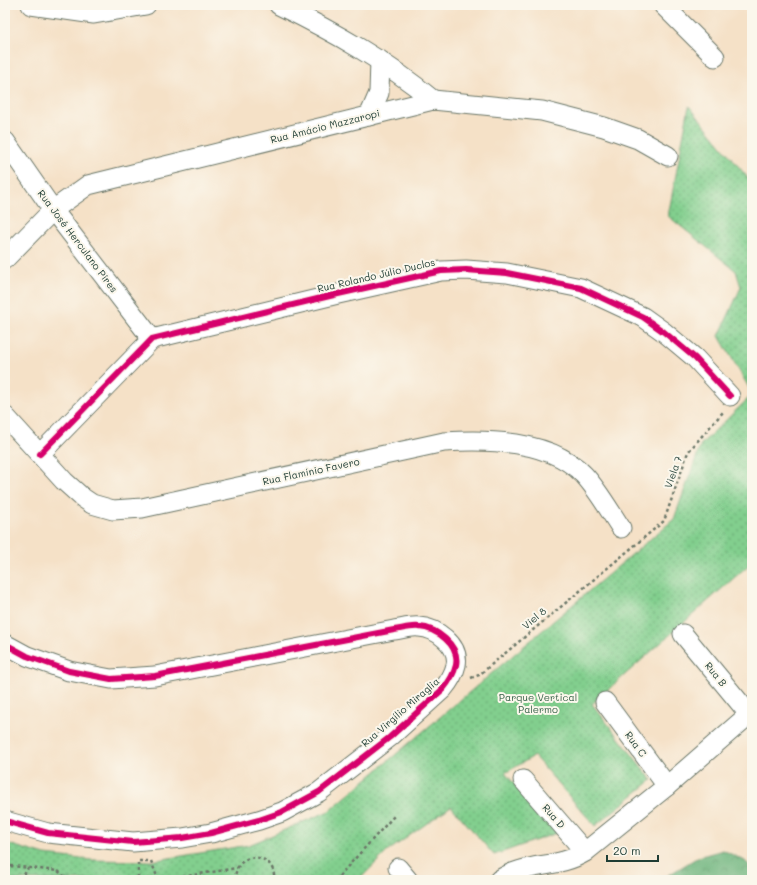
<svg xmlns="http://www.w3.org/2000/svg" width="757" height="885" viewBox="0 0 757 885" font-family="Mali,sans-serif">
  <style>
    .forest { fill: url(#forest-crowns); stroke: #447856 }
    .park { fill: url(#park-dots); stroke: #508661 }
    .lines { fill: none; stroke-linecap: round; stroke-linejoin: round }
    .minor-casing { stroke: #6a7667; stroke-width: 21 }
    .path { stroke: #6a7667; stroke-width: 2.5; stroke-dasharray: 3 3; stroke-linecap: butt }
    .minor { stroke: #fff; stroke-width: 19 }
    .cycleway-casing { stroke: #fbf7ec; stroke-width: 8 }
    .cycleway { stroke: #d6006c; stroke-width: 6 }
    .labels { text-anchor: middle; stroke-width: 4; stroke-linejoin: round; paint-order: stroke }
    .street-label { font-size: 10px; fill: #1f3d34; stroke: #fbf7ec }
    .park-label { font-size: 10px; fill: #38624a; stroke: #fbf7ec }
  </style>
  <defs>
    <pattern id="forest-crowns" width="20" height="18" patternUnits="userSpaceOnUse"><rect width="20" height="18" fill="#69b279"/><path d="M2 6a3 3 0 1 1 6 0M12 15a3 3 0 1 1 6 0" fill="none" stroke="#569264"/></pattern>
    <pattern id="park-dots" width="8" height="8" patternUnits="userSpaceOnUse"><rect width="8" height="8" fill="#82cf8e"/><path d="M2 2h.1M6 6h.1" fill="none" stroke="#6aa975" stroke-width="1.8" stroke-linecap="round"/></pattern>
  </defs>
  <rect width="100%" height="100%" fill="#fbf7ec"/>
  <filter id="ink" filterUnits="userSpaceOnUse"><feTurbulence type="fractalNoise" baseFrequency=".025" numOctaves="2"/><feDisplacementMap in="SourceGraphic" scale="8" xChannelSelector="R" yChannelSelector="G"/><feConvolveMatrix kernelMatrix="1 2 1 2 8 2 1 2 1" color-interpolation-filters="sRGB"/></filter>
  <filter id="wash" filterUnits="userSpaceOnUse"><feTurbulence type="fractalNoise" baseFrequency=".012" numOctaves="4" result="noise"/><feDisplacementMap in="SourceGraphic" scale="16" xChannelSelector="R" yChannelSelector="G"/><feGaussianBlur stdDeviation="0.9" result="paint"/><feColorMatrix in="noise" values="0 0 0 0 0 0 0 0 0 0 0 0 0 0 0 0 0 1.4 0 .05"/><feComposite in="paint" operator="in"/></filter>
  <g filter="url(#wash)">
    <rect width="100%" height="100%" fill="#f5e1c7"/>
    <polygon class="forest" points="723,850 745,861 752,868 752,880 664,880 667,876 698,857"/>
    <g class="park">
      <polygon points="689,106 752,183 752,393 719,336 741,287 736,271 668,216"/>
      <polygon points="752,395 752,562 592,704 652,780 595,826 534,756 505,773 557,833 494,855 451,806 388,851 359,880 5,880 5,843 45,855 91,860 151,861 249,845 329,811 674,519 701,444"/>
    </g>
  </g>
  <g filter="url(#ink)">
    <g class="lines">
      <defs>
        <g id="minor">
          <polyline points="31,5 94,14 146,5"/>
          <path d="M279,5C334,32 386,61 433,100"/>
          <polyline points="663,5 715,57"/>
          <polyline points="369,116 379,93 380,60"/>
          <polyline points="5,141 53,210 152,339"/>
          <polyline points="5,259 53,210 88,185 433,100 542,111 604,127 638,139 668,156"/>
          <path d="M5,416L64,481L83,498L92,504L113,510L142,508L444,442C488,439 551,440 584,475C598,490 609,510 621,528"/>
          <polyline points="40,454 152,339 338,294 441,271 466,270 507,273 581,288 643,317 664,332 695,358 730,396"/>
          <polyline points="683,634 749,714"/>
          <path d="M5,644L27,656L69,671L111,679L155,676L394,630C402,629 411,626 419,627C436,628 460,645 456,665C454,674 449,682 443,689L390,737L319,792L282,812L259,820L211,833L182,838L133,842L48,833L5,821"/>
          <polyline points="605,702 667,786"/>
          <polyline points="523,780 585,852"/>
          <polyline points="398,868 408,880"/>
          <path d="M499,880C525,862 558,869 585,852L667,786L752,712"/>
        </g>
      </defs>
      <use href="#minor" class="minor-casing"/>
      <g class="path">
        <polyline points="5,8 7,5"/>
        <polyline points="471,678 479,675 664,521 688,452 723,412"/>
        <polyline points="5,869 12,866 58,871 65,877 65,880"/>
        <polyline points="339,876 394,816"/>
        <polyline points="138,878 138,861 151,861 158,879"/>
        <polyline points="21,880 28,868"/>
        <polyline points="129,880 180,877 237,868"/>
        <path d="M235,880C235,848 277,852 274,880"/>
        <polyline points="335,880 339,876 341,880"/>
      </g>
      <use href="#minor" class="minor"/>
      <defs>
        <g id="cycleway">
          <polyline points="40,454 152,339 338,294 441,271 466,270 507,273 581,288 643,317 664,332 695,358 730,396"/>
          <path d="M5,644L27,656L69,671L111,679L155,676L394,630C402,629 411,626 419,627C436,628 460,645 456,665C454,674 449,682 443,689L390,737L319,792L282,812L259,820L211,833L182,838L133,842L48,833L5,821"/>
        </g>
      </defs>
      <use href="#cycleway" class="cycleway-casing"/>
      <use href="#cycleway" class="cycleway"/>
    </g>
  </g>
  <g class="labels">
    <g class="street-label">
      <text transform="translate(325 126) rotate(-14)" y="4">Rua Amácio Mazzaropi</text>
      <text transform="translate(78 241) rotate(53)" y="4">Rua José Herculano Pires</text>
      <text transform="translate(376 275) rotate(-13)" y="4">Rua Rolando Júlio Duclos</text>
      <text transform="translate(311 471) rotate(-12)" y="4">Rua Flamínio Favero</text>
      <text transform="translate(673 472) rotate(-70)" y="4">Viela 7</text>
      <text transform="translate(534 618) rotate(-40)" y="4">Viel 8</text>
      <text transform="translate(716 674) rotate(51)" y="4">Rua B</text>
      <text transform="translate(400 712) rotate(-41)" y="4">Rua Virgílio Miraglia</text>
      <text transform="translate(636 744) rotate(54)" y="4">Rua C</text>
      <text transform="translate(554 816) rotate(49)" y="4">Rua D</text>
    </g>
    <g class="park-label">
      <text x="538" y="701">Parque Vertical<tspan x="538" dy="12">Palermo</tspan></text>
    </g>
  </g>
  <rect width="757" height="885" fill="none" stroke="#fbf7ec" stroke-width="20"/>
  <path d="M607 855v6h51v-6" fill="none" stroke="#1f3d34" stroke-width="2"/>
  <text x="613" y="855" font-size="12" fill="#1f3d34" stroke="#fbf7ec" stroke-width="3" paint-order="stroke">20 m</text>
</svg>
